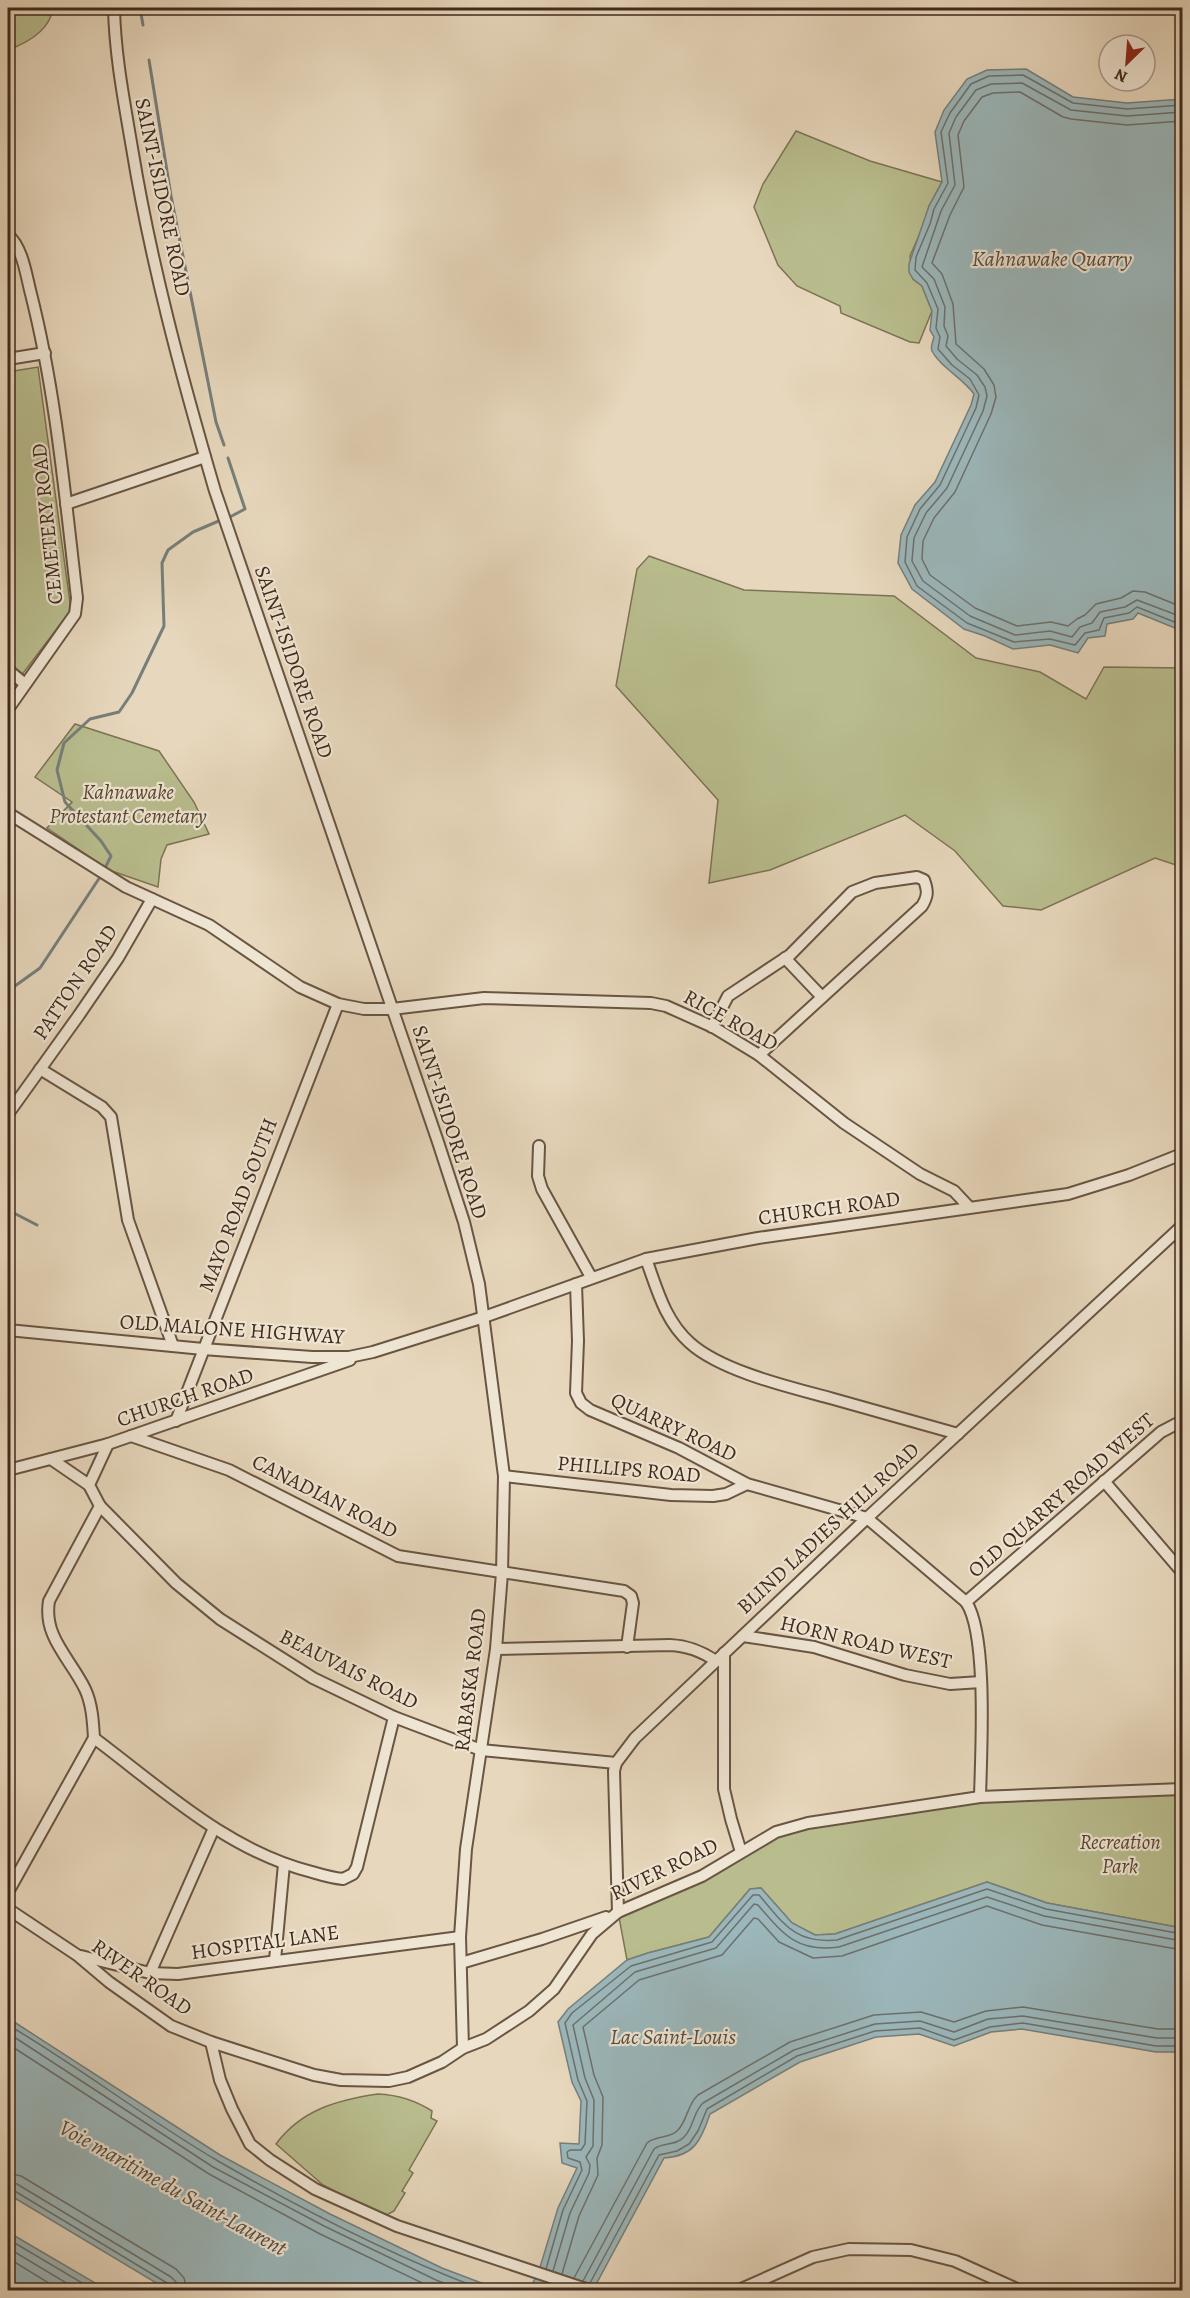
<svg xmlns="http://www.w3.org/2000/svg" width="1190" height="2298" viewBox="0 0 1190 2298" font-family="Alegreya,serif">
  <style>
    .green { fill: #b9bd8e; stroke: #7c7455; stroke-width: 1.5 }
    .water { fill: #9bb7bb; stroke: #767f7b; stroke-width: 1.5 }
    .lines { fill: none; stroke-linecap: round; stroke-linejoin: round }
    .shore { stroke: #6d706c; stroke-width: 1.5 }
    .stream { stroke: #767f7b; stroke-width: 3 }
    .minor-casing { stroke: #695544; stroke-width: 14 }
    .minor { stroke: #efe5d3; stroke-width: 10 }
    .labels { text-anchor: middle; stroke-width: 4.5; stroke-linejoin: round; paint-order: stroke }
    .street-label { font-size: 21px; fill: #3f2a1c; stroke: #efe5d3 }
    .park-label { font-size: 21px; font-style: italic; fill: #574733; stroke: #efe5d3 }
    .water-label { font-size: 22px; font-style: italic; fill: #564d44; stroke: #efe5d3 }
  </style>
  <rect width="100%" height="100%" fill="#e7d7bc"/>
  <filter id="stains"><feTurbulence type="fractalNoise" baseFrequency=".00333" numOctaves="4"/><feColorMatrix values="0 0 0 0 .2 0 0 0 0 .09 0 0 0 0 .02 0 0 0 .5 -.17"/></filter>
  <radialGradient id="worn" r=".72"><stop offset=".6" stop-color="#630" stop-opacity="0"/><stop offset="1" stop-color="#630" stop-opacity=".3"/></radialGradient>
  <g class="green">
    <path d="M8,8H53C50,30 27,43 8,50Z"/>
    <polygon points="796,131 870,161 942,182 929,206 925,222 910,256 913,279 922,286 932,311 919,343 910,342 841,313 840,306 797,286 778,265 754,207 763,184"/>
    <polygon points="38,367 71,610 21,676 8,664 8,372"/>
    <polygon points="649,556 744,590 894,596 976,658 1040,672 1086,699 1104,667 1182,668 1182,867 1155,858 1041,910 1003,906 955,851 905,815 770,870 709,883 718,800 616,686 637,569"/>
    <polygon points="75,724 159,751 194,802 209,834 167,845 161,859 158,887 109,870 47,828 72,802 35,777"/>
    <polygon points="1182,1789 1182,1928 1047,1903 987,1882 835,1934 815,1935 792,1923 761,1888 750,1889 709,1937 648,1953 627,1960 618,1912 702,1876 776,1832 980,1797"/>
    <path d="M378,2094C398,2095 415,2100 432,2111L431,2118L437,2121L409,2170L413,2173L402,2191L405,2193L394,2211L383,2217L323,2185L276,2144C301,2110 337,2100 378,2094Z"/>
  </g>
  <g class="water">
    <path d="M1026,69L1073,97L1127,103L1182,99V631L1138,613L1133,619L1107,624L1105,636L1088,638L1078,653L1050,645L1013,649L985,636L964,629L912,589L898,563L901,535L915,505L935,482L971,405L974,394C963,378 940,367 932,351C930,347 933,341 934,337L930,330L932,311L922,286L913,279L909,272V264L929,206L942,182L935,132L944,110L967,79L987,70Z"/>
    <path d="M987,1882L1047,1903L1182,1928V2052H1156L1022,2029L991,2032L954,2046L919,2034L876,2037L800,2062L710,2114C701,2141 694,2156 664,2158L593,2290H168L8,2194V2018L220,2155L330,2214L442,2268L500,2290L531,2286L538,2274L558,2208L577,2168L562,2163L560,2143L579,2144L581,2101L572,2082L558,2022L568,2009L627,1960L648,1953L709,1937L750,1889L761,1888L792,1923L815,1935L835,1934Z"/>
    <polygon points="8,2232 107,2290 8,2290"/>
  </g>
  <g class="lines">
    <g class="shore">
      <polyline points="1182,105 1127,109 1073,103 1023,75 989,76 971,84 950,113 941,132 948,183 934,209 930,224 916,257 915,270 927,283 938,309 936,328 940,337 938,349 952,365 970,379 979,395 976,408 940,485 920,509 907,537 905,562 917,586 967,623 1014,642 1050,639 1075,645 1085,633 1099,630 1104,618 1129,613 1137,607 1182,625"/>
      <polyline points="1182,112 1127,116 1071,110 1022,83 991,84 976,90 956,117 949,133 955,185 941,211 922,267 934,279 945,307 944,326 948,336 946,346 957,359 977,375 985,387 987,396 983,411 947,488 926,513 914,538 912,561 923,581 970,616 1015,635 1050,631 1072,637 1080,627 1092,623 1100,612 1125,607 1137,600 1182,617"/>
      <polyline points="1182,121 1127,125 1071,119 1063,117 1020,92 993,93 982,97 964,121 958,135 964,187 950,215 932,263 942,274 953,304 956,344 984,369 994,385 996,397 991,414 955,492 934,518 923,541 922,559 930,575 975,608 1017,626 1051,622 1068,626 1077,619 1085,615 1096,604 1121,598 1133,591 1145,592 1182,607"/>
      <path d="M8,2025C80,2067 146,2119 218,2161C301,2209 394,2257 484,2290"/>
      <polyline points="8,2033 213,2167 324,2226 436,2280 462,2290"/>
      <polyline points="8,2044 209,2174 320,2234 437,2290"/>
      <polyline points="8,2173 21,2176 176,2269 184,2278 187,2290"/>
      <polyline points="8,2182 17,2184 171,2277 176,2282 178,2290"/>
      <polyline points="8,2189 13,2190 167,2283 170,2290"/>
      <polyline points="8,2239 94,2290"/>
      <polyline points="8,2248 78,2290"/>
      <polyline points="8,2258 60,2290"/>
      <path d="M546,2269L563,2210L582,2170L580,2162L568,2158L567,2152L570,2150H581L585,2144L587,2101L578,2080L565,2023L572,2013L631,1966L712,1942L753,1895H759C784,1924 795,1944 837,1940L987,1889L1046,1909L1182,1934"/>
      <path d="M553,2271L570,2213L589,2173L590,2165L586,2157L593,2146L594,2100L585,2078L573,2025L635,1972L716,1948L754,1904L758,1905C783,1934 797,1953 839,1947L987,1897L1044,1916L1182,1941"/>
      <polyline points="562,2274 579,2216 598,2175 597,2158 602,2145 603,2097 594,2075 583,2027 639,1980 722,1955 754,1918 758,1919 779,1942 813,1958 842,1956 987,1906 1042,1925 1182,1950"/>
      <path d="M574,2278L647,2143C656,2135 670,2139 678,2130C688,2119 687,2105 698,2095L790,2042L874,2015L921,2012L954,2022L986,2011L1023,2007L1158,2029H1182"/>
      <path d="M583,2281L654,2149C663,2142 676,2146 684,2137C694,2127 693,2112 703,2103L794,2050L875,2024L920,2021L954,2032L988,2019L1023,2016L1157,2038H1182"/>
      <polyline points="590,2283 659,2155 677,2151 689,2144 698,2131 707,2109 797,2056 875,2031 920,2028 954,2040 990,2027 1023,2023 1156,2046 1182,2046"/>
    </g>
    <g class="stream">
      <polyline points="140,8 143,25"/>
      <polyline points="149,60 171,196 216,422 224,445"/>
      <polyline points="228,518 245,509 228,458"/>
      <polyline points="8,991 40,968 102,874 111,856 101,841 65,802 57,770 64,743 90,719 119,712 132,693 164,626 162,563 168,550 193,532 221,520"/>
      <polyline points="8,1210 37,1225"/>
    </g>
    <defs>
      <g id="minor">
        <path d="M114,8C115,55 124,101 132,148C151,264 182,378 215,491L438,1142L464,1222L479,1284L504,1476L502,1573L496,1649L466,1849L460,1937L463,2048"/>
        <path d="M8,235C23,248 26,275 31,294C56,393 65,496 77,598L75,614L8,709"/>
        <polyline points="8,359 45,353"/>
        <polyline points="66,504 205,457"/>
        <polyline points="8,670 25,684"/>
        <polyline points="8,813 126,887 209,925 300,987 338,1004 364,1009 392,1009 484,998 651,1003 666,1006 713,1027 759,1055 844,1123 920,1174 954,1191 969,1207"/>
        <polyline points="785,958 822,997"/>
        <path d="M712,1027L728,996L790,955L852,892L875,883L917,877L924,880C928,891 928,896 922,906L759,1055"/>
        <polyline points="40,1069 102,1107 111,1117 128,1220 173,1346"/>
        <polyline points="8,1114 79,1015 118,958 152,899"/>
        <polyline points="539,1146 538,1176 542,1189 591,1277"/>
        <path d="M646,1259C657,1289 665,1321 690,1343C721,1371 789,1387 830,1398C873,1410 915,1422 958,1434"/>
        <path d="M576,1284L578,1341L576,1393L581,1403L590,1410L679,1448L747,1484L867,1518L966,1602C988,1634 981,1754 980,1797"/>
        <polyline points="8,1330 203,1349 312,1357 349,1357 373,1352 484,1317 646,1259 758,1238 1068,1194 1129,1175 1182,1154"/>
        <polyline points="176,1421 338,1004"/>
        <polyline points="131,1436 229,1470 398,1556 624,1591 631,1596 633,1603 627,1647"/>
        <polyline points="108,1444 89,1485 100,1506 176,1583 220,1619 313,1678 394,1717 481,1750 616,1763"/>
        <polyline points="51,1459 89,1485"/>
        <polyline points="8,1470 108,1444 350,1360"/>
        <polyline points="504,1476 671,1495 713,1496 726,1494 747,1484"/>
        <polyline points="1104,1481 1182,1572"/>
        <polyline points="966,1602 1161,1432 1182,1421"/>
        <polyline points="743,1636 814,1647 905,1675 950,1684 981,1682"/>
        <path d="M496,1649L670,1645C688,1646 701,1651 716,1661"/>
        <polyline points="724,1653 724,1789 731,1819 741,1852"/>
        <path d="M94,1738C162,1789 228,1851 312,1872C322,1875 332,1878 343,1879L353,1874L357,1867L394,1717"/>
        <path d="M94,1738C93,1721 92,1704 85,1689C70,1658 43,1637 49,1601L100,1506"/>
        <polyline points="8,1892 94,1738"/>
        <polyline points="8,1909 77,1955 109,1982 171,2026 211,2042 314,2075 341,2080 389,2081 408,2077 442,2062 463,2048 486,2039 529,2011 554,1989 592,1934 618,1912 702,1876 776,1832 808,1823 980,1797 1182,1789"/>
        <polyline points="618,1912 614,1771 616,1763 635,1738 867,1518 1182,1226"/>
        <polyline points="81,1956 150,1973 178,1974 460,1937"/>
        <polyline points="275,1960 284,1864"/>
        <polyline points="461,1963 542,1939 606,1917"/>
        <polyline points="150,1973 214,1828"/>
        <polyline points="211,2042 220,2080 232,2109 250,2144 270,2160 315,2189 397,2226 589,2290"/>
        <polyline points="739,2290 813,2257 849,2249 911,2250 955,2261 1019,2290"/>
      </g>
    </defs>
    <use href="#minor" class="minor-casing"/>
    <use href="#minor" class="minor"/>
  </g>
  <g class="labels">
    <g class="street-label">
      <text transform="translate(163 197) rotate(78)" y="7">SAINT-ISIDORE ROAD</text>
      <text transform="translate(47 524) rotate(-96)" y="7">CEMETERY ROAD</text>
      <text transform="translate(294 662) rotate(71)" y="7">SAINT-ISIDORE ROAD</text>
      <text transform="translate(75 982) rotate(-56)" y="7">PATTON ROAD</text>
      <text transform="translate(731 1020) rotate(29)" y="7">RICE ROAD</text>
      <text transform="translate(450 1122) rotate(72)" y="7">SAINT-ISIDORE ROAD</text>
      <text transform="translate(238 1205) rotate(-69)" y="7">MAYO ROAD SOUTH</text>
      <text transform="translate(829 1208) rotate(-8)" y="7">CHURCH ROAD</text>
      <text transform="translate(232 1329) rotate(4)" y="7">OLD MALONE HIGHWAY</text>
      <text transform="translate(185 1397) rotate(-19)" y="7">CHURCH ROAD</text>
      <text transform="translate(674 1427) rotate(25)" y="7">QUARRY ROAD</text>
      <text transform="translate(629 1469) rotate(5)" y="7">PHILLIPS ROAD</text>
      <text transform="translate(1061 1495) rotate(-41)" y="7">OLD QUARRY ROAD WEST</text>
      <text transform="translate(325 1496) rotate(27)" y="7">CANADIAN ROAD</text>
      <text transform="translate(828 1528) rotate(-43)" y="7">BLIND LADIES HILL ROAD</text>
      <text transform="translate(866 1642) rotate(13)" y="7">HORN ROAD WEST</text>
      <text transform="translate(349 1669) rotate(27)" y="7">BEAUVAIS ROAD</text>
      <text transform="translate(470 1680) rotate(-83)" y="7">RABASKA ROAD</text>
      <text transform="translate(664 1869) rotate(-26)" y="7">RIVER ROAD</text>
      <text transform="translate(265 1942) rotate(-8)" y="7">HOSPITAL LANE</text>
      <text transform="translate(142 1977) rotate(35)" y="7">RIVER ROAD</text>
    </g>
    <g class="park-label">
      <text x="128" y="799">Kahnawake<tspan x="128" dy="24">Protestant Cemetary</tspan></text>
      <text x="1120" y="1849">Recreation<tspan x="1120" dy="24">Park</tspan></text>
    </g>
    <g class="water-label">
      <text x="1052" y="266">Kahnawake Quarry</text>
      <text x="673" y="2044">Lac Saint-Louis</text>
      <text transform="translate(173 2187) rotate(29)" y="8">Voie maritime du Saint-Laurent</text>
    </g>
  </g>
  <rect width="1190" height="2298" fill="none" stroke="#e7d7bc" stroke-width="30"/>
  <rect x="9" y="9" width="1172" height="2280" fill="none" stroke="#3f2a1c" stroke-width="3"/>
  <rect x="15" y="15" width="1160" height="2268" fill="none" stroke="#3f2a1c" stroke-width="1.5"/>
  <g transform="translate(1127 63) rotate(205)"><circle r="28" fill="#efe5d3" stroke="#a99a8a" stroke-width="1.5"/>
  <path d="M0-4.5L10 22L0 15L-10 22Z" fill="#8f2418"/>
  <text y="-9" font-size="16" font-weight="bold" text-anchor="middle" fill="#3f2a1c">N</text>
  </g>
  <rect width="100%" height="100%" filter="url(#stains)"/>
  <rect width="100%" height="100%" fill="url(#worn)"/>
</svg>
